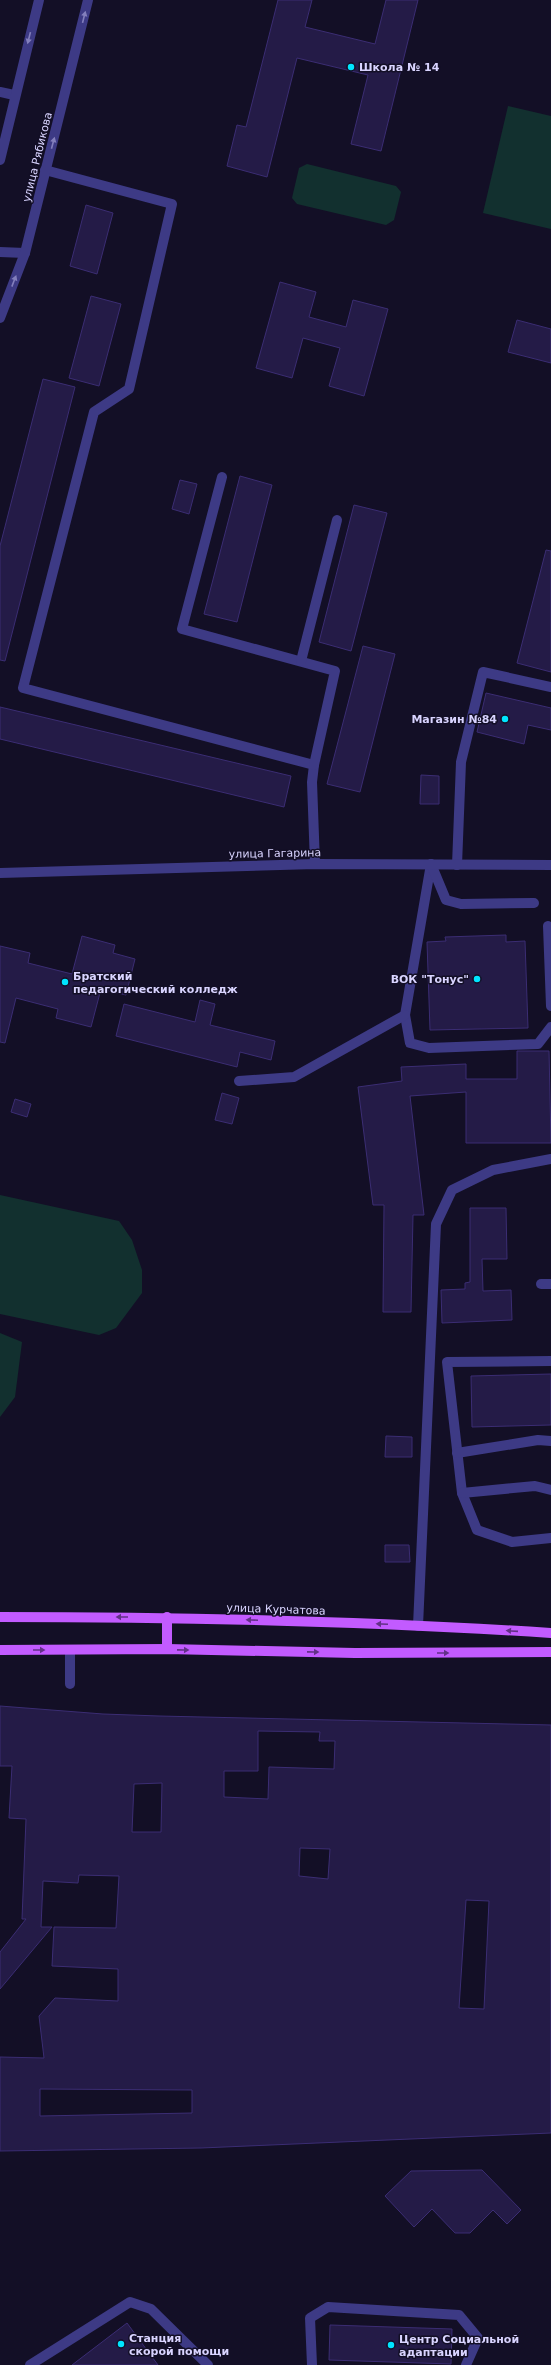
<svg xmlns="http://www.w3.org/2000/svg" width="551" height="2365" viewBox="0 0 551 2365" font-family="'DejaVu Sans',sans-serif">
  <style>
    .green { fill: #12302f }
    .building { fill: #241b47; stroke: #3b2d73; fill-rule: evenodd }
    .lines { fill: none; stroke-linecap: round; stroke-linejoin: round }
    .minor { stroke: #3d3a85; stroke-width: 10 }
    .major { stroke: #c25bff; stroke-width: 10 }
    .oneway { fill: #837fbc }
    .oneway2 { fill: #623188 }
    .poi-dot { fill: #00e5ff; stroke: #130f26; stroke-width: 1.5 }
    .labels { text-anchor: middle; stroke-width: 3; stroke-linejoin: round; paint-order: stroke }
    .poi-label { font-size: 11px; font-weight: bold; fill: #d9d4ff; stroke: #130f26; text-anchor: start }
    .street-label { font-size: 11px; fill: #d9d4ff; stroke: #130f26 }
  </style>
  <rect width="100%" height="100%" fill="#130f26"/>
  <g class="green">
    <polygon points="508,106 551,116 551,229 483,213"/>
    <polygon points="307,164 396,186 401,192 394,220 386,225 297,204 292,198 299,168"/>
    <polygon points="0,1195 119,1221 132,1240 142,1270 142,1293 116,1328 99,1335 0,1314"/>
    <polygon points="0,1333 22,1342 15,1397 0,1417"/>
  </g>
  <g class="building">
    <polygon points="278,0 312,0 305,27 375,44 386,0 418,0 381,151 351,144 368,75 297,58 267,177 227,166 237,125 246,127"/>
    <polygon points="86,205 113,213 97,274 70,266"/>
    <polygon points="280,282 316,292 309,317 346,327 353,300 388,309 364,396 329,386 340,348 303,338 292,378 256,368"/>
    <polygon points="91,296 121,304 99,386 69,378"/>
    <polygon points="517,320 551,329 551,363 508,352"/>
    <polygon points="43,379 75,387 5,661 0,660 0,546"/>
    <polygon points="240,476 272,485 237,622 204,614"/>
    <polygon points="180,480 197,484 189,514 172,509"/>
    <polygon points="354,505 387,513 351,651 319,642"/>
    <polygon points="546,550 551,551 551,672 517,663"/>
    <polygon points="363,646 395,654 360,792 327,784"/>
    <polygon points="486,693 551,708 551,730 528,725 524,744 477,732"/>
    <polygon points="0,707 291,776 284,807 0,739"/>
    <polygon points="421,775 439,776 439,804 420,804"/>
    <polygon points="506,935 506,942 525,941 528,1028 430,1030 427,942 446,941 445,937"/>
    <polygon points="82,936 115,945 113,953 135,959 126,995 101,989 91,1027 56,1018 58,1009 16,998 5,1043 0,1042 0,946 30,953 28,963 72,974"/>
    <polygon points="200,1000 215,1004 210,1025 275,1041 271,1060 240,1052 237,1067 116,1036 124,1004 195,1022"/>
    <polygon points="517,1051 549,1051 551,1143 466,1143 466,1092 410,1096 424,1215 413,1215 411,1312 383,1312 384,1205 373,1205 358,1087 402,1081 401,1067 466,1064 466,1079 517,1079"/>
    <polygon points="222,1093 239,1098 232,1124 215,1120"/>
    <polygon points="15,1099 31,1104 27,1117 11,1112"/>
    <polygon points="470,1208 506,1208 507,1259 482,1259 483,1291 511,1290 512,1320 442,1323 441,1290 465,1289 465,1283 470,1282"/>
    <polygon points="551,1374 551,1425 472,1427 471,1376"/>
    <polygon points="386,1436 412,1437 412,1457 385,1457"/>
    <polygon points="385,1545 409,1545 410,1562 385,1562"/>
    <path d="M0,1706L103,1714L159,1716L551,1725V2133L201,2148L0,2151V2057L44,2058L39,2016L55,1998L118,2001V1969L52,1966L54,1927L116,1928L119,1876L79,1875L78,1883L43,1881L41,1927H52L0,1989V1952L26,1919H22L26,1819L9,1818L12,1766H0ZM258,1731L320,1732L319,1741H335L334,1769L269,1767L268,1799L224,1797V1771H258ZM162,1783L161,1832H132L134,1784ZM300,1848L330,1849L328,1879L299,1876ZM466,1900L489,1901L484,2009L459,2008ZM40,2089L192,2090V2113L40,2116Z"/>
    <polygon points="482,2170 521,2210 507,2224 493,2210 470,2233 455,2233 432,2209 414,2227 385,2196 411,2171"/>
    <polygon points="127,2323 158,2365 72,2365"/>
    <polygon points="330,2325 452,2329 451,2364 329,2360"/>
  </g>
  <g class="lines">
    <g class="minor">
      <polyline points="0,92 14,95"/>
      <polyline points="0,160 39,0"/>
      <polyline points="45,170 172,204 129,389 94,412 23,688 314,765 312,782 315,864"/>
      <polyline points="0,252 25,253"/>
      <polyline points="0,318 25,253 88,0"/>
      <polyline points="222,477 182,629 335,671 314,765"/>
      <polyline points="301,661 337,520"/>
      <polyline points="431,864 405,1015 410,1043 429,1048 538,1044 551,1027"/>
      <polyline points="431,864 446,900 461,904 534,903"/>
      <polyline points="457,865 461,762 483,672 551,687"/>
      <polyline points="0,873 315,864 551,865"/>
      <polyline points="548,926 551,1006"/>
      <polyline points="239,1081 294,1077 405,1015"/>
      <polyline points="541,1284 551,1284"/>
      <polyline points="551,1361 447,1362 462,1493 477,1530 512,1542 551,1538"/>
      <polyline points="457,1453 538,1440 551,1441"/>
      <polyline points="462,1493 535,1486 551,1490"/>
      <polyline points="418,1626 436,1224 452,1190 493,1170 551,1159"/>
      <polyline points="70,1650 70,1684"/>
      <polyline points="30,2365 130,2302 151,2309 208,2365"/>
      <polyline points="312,2365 310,2318 328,2307 459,2315 478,2338 466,2365"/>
    </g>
    <g class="major">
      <path d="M0,1617C184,1617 368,1621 551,1633"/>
      <polyline points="167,1649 167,1617"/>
      <polyline points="0,1650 167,1649 355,1653 551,1652"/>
    </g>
  </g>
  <defs><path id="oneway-solid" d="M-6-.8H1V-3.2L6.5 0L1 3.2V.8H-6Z"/></defs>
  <g class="oneway">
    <use href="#oneway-solid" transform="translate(84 17) rotate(-76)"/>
    <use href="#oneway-solid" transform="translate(29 38) rotate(104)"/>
    <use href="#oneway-solid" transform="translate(53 143) rotate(-75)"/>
    <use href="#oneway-solid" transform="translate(14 281) rotate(-69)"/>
  </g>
  <g class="oneway2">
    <use href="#oneway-solid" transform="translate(122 1617) rotate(180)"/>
    <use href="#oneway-solid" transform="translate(252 1620) rotate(-178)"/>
    <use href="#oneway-solid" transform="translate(382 1624) rotate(-178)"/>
    <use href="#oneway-solid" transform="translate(512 1631) rotate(-176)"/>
    <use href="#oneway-solid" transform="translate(39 1650)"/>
    <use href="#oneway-solid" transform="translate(183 1650) rotate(1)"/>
    <use href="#oneway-solid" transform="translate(313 1652) rotate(1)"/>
    <use href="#oneway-solid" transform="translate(443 1653)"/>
  </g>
  <g class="poi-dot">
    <circle cx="351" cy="67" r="4"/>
    <circle cx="505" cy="719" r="4"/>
    <circle cx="477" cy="979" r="4"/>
    <circle cx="65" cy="982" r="4"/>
    <circle cx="121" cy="2344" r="4"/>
    <circle cx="391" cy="2345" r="4"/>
  </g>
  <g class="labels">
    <g class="poi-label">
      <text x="359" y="71">Школа № 14</text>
      <text x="497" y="723" text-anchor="end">Магазин №84</text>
      <text x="73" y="980">Братский<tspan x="73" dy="13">педагогический колледж</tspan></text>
      <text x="469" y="983" text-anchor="end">ВОК "Тонус"</text>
      <text x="129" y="2342">Станция<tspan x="129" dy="13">скорой помощи</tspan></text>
      <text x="399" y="2343">Центр Социальной<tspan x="399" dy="13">адаптации</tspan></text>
    </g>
    <g class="street-label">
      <text transform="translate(37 157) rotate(-76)" y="4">улица Рябикова</text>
      <text transform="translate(275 853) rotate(-1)" y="4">улица Гагарина</text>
      <text transform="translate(276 1609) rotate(2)" y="4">улица Курчатова</text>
    </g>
  </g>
</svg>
